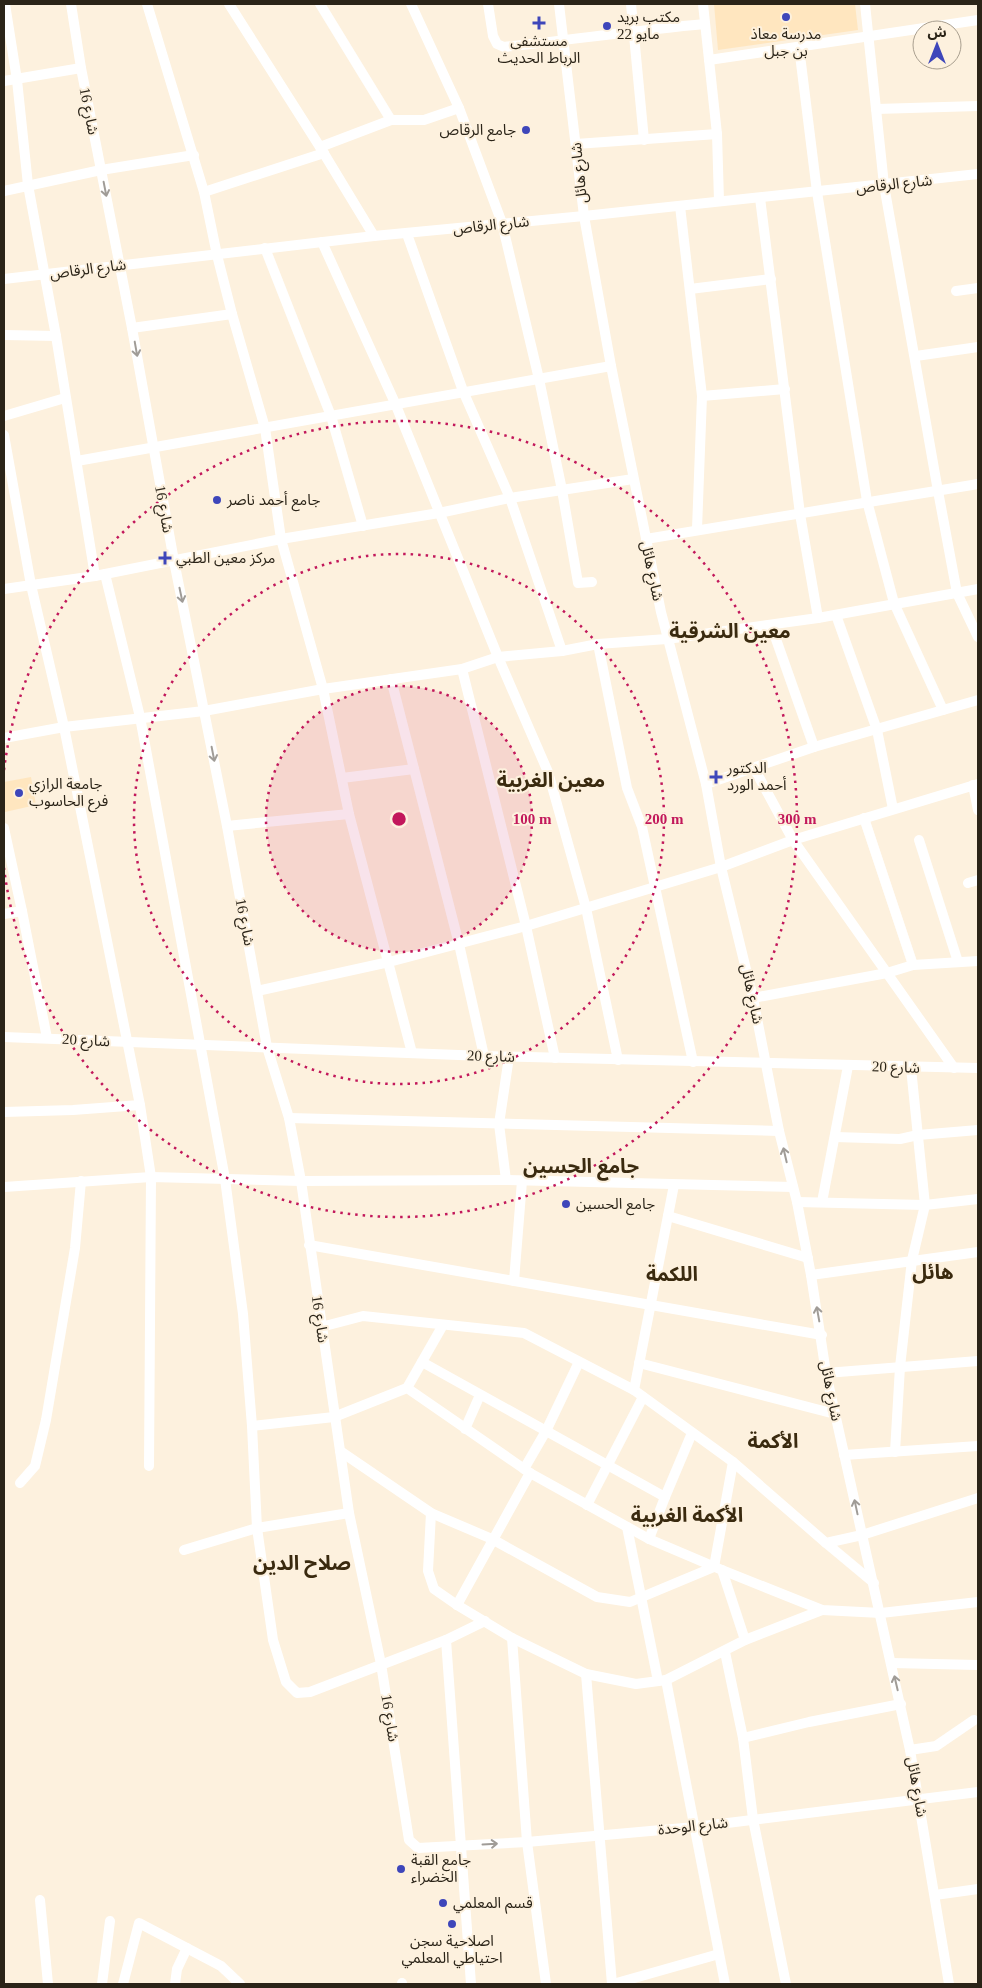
<svg xmlns="http://www.w3.org/2000/svg" width="982" height="1988" viewBox="0 0 982 1988" font-family="'Times New Roman','Noto Sans Arabic',serif">
  <style>
    .built { fill: #ffe6bf }
    .lines { fill: none; stroke-linecap: round; stroke-linejoin: round }
    .minor { stroke: #fff; stroke-width: 10 }
    .oneway { stroke: #a09c97 }
    .ring { fill: none; stroke: #c2185b; stroke-width: 2.5; stroke-dasharray: 2.5 5 }
    .poi-dot { fill: #3e46ba; stroke: #fdf1de; stroke-width: 2 }
    .labels { text-anchor: middle; stroke-width: 4; stroke-linejoin: round; paint-order: stroke }
    .poi-label { font-size: 15px; fill: #2b2418; stroke: #fdf1de; text-anchor: start }
    .street-label { font-size: 15px; fill: #2b2418; stroke: #fdf1de }
    .district-label { font-size: 20px; font-weight: bold; fill: #3a2a0f; stroke: #fdf1de }
    .centre { fill: #c2185b; stroke: #fdf1de; stroke-width: 2.5 }
    .ring-label { font-size: 15px; text-anchor: middle; font-weight: bold; fill: #c2185b; stroke: #fdf1de; stroke-width: 4; stroke-linejoin: round; paint-order: stroke }
  </style>
  <rect width="100%" height="100%" fill="#fdf1de"/>
  <g class="built">
    <polygon points="714,4 855,4 858,30 718,50"/>
    <polygon points="31,777 36,805 5,812 4,782"/>
  </g>
  <g class="lines">
    <g class="minor">
      <polyline points="5,4 17,80 28,185 56,336 95,576"/>
      <polyline points="71,4 81,68 132,328 174,561 227,826 267,1047 289,1118 301,1181 349,1513 381,1664 409,1840 418,1848 527,1842 695,1827 978,1792"/>
      <polyline points="147,4 204,192 217,255 232,314 265,428 281,539 323,689 349,814 412,1053"/>
      <polyline points="229,4 320,147 374,236"/>
      <polyline points="320,4 391,120"/>
      <polyline points="411,4 459,108 502,223 539,379 562,490 578,583 592,582"/>
      <path d="M488,4L493,36L497,44L504,47C571,40 638,30 705,24"/>
      <polyline points="559,4 584,216 611,366 661,612 706,784 721,867 753,998 779,1131 797,1202 811,1275 826,1373 910,1750 949,1984"/>
      <polyline points="631,4 644,140"/>
      <polyline points="703,4 717,134 719,201"/>
      <polyline points="865,4 884,185 938,491 957,593 978,637"/>
      <polyline points="799,47 817,192 867,501 894,603 943,710"/>
      <polyline points="709,60 978,20"/>
      <polyline points="4,81 81,68"/>
      <polyline points="876,109 978,106"/>
      <polyline points="576,144 717,134"/>
      <polyline points="320,147 391,120 424,120 459,108"/>
      <polyline points="4,191 101,170 194,155"/>
      <polyline points="204,192 324,153"/>
      <polyline points="760,198 800,514 818,618"/>
      <polyline points="680,206 702,396 697,529"/>
      <polyline points="407,234 463,391 510,498 562,651"/>
      <polyline points="322,242 395,403 498,657 548,772 586,908 618,1060"/>
      <polyline points="265,248 331,416 363,526"/>
      <polyline points="4,279 374,236 584,216 978,174"/>
      <polyline points="690,289 771,279"/>
      <polyline points="956,291 978,288"/>
      <polyline points="132,328 232,314"/>
      <polyline points="4,335 56,336"/>
      <polyline points="916,356 978,347"/>
      <polyline points="702,396 785,389"/>
      <polyline points="4,416 65,398"/>
      <polyline points="4,435 31,585 64,727 140,1105 151,1177 149,1466"/>
      <polyline points="77,461 611,366"/>
      <polyline points="646,539 978,484"/>
      <polyline points="105,574 140,717 225,1179 243,1314 252,1426 257,1528 273,1640 286,1682 297,1693 310,1692 446,1640"/>
      <polyline points="4,589 95,576 281,539 439,513 510,498 633,479"/>
      <polyline points="836,615 877,730 893,809"/>
      <polyline points="771,625 814,747"/>
      <polyline points="598,644 627,788 642,827 693,1062"/>
      <polyline points="462,669 526,926 555,1058"/>
      <polyline points="391,679 459,944 484,1056"/>
      <polyline points="4,738 64,727 204,711 323,689 462,669 498,657 562,651 598,644 667,639 818,618 978,589"/>
      <polyline points="754,768 793,840 954,1068"/>
      <polyline points="342,778 414,769"/>
      <polyline points="706,784 814,747 978,700"/>
      <polyline points="973,785 978,810"/>
      <polyline points="864,818 913,965"/>
      <polyline points="227,826 349,814"/>
      <polyline points="4,828 22,911 47,1038"/>
      <polyline points="919,840 958,962"/>
      <polyline points="968,883 978,880"/>
      <polyline points="4,914 22,911"/>
      <polyline points="257,991 389,962 526,926 721,867 793,840 978,784"/>
      <polyline points="753,998 887,973 913,965 978,961"/>
      <polyline points="4,1037 484,1056 978,1068"/>
      <polyline points="4,1112 73,1110 140,1105"/>
      <polyline points="289,1118 779,1131"/>
      <polyline points="835,1137 900,1139 918,1135 978,1130"/>
      <polyline points="506,1180 499,1124 509,1057"/>
      <polyline points="4,1187 151,1177 301,1181 506,1180 793,1187"/>
      <polyline points="797,1202 925,1205 978,1199"/>
      <polyline points="822,1202 848,1066"/>
      <polyline points="668,1216 808,1258"/>
      <polyline points="309,1245 822,1335"/>
      <polyline points="811,1275 978,1252"/>
      <polyline points="514,1281 522,1181"/>
      <polyline points="321,1327 363,1316 524,1333 634,1390 733,1462 826,1543 862,1535 978,1498"/>
      <polyline points="422,1362 665,1497"/>
      <polyline points="639,1363 835,1414"/>
      <polyline points="826,1373 978,1361"/>
      <polyline points="407,1388 443,1325"/>
      <polyline points="634,1390 674,1185"/>
      <polyline points="252,1426 334,1417 407,1388 530,1473 649,1539 722,1570 822,1610 881,1613 978,1602"/>
      <polyline points="465,1429 480,1395"/>
      <polyline points="340,1451 431,1513 492,1539 597,1597 630,1602 714,1567 733,1462"/>
      <polyline points="895,1452 900,1367 912,1260 925,1205 911,1068"/>
      <polyline points="844,1455 978,1446"/>
      <polyline points="524,1469 546,1431 579,1362"/>
      <polyline points="20,1483 35,1466 46,1420 75,1248 81,1181"/>
      <polyline points="587,1505 643,1397"/>
      <polyline points="431,1513 428,1571 434,1589 457,1605 512,1638 586,1674 636,1684 666,1680 745,1640 822,1610"/>
      <polyline points="627,1527 658,1681"/>
      <polyline points="649,1539 665,1497 692,1433"/>
      <polyline points="826,1543 874,1583"/>
      <polyline points="184,1550 257,1528 349,1513"/>
      <polyline points="722,1570 745,1640"/>
      <polyline points="457,1605 530,1473"/>
      <polyline points="512,1638 527,1842 546,1984"/>
      <polyline points="725,1652 743,1738 753,1819 786,1984"/>
      <polyline points="892,1663 978,1665"/>
      <polyline points="586,1674 612,1984"/>
      <polyline points="666,1680 725,1984"/>
      <polyline points="743,1738 809,1722 901,1704"/>
      <polyline points="910,1750 936,1746 974,1720"/>
      <polyline points="935,1895 978,1889"/>
      <polyline points="40,1900 48,1984"/>
      <polyline points="402,1983 402,1984"/>
      <polyline points="102,1984 110,1921"/>
      <polyline points="123,1984 139,1923 221,1966 240,1984"/>
      <polyline points="175,1984 177,1969 187,1948"/>
      <polyline points="471,1984 446,1640 485,1621"/>
      <polyline points="613,1984 719,1954"/>
    </g>
  </g>
  <defs><path id="oneway-shaft" d="M-6 0H5M1.5-3L5.5 0L1.5 3" fill="none" stroke-width="1.6" stroke-linecap="round" stroke-linejoin="round" transform="scale(1.25)"/></defs>
  <g class="oneway">
    <use href="#oneway-shaft" transform="translate(105 189) rotate(79)"/>
    <use href="#oneway-shaft" transform="translate(136 349) rotate(80)"/>
    <use href="#oneway-shaft" transform="translate(181 595) rotate(78)"/>
    <use href="#oneway-shaft" transform="translate(213 754) rotate(79)"/>
    <use href="#oneway-shaft" transform="translate(785 1155) rotate(-103)"/>
    <use href="#oneway-shaft" transform="translate(818 1314) rotate(-100)"/>
    <use href="#oneway-shaft" transform="translate(856 1507) rotate(-102)"/>
    <use href="#oneway-shaft" transform="translate(896 1683) rotate(-103)"/>
    <use href="#oneway-shaft" transform="translate(490 1844) rotate(-3)"/>
  </g>
  <circle cx="399" cy="819" r="133" fill="#c2185b" fill-opacity=".12"/>
  <g class="ring">
    <circle cx="399" cy="819" r="133"/>
    <circle cx="399" cy="819" r="265"/>
    <path d="M4 770A398 398 0 1 1 4 868"/>
  </g>
  <g class="poi-dot">
    <circle cx="786" cy="17" r="5"/>
    <path d="M536.5 15.5h5v5h5v5h-5v5h-5v-5h-5v-5h5z"/>
    <circle cx="607" cy="26" r="5"/>
    <circle cx="526" cy="130" r="5"/>
    <circle cx="217" cy="500" r="5"/>
    <path d="M162.5 550.5h5v5h5v5h-5v5h-5v-5h-5v-5h5z"/>
    <path d="M713.5 769.5h5v5h5v5h-5v5h-5v-5h-5v-5h5z"/>
    <circle cx="19" cy="793" r="5"/>
    <circle cx="566" cy="1204" r="5"/>
    <circle cx="401" cy="1869" r="5"/>
    <circle cx="443" cy="1903" r="5"/>
    <circle cx="452" cy="1924" r="5"/>
  </g>
  <g class="labels">
    <g class="poi-label">
      <text x="617" y="22">مكتب بريد<tspan x="617" dy="17">22 مايو</tspan></text>
      <text x="786" y="39" text-anchor="middle">مدرسة معاذ<tspan x="786" dy="17">بن جبل</tspan></text>
      <text x="539" y="46" text-anchor="middle">مستشفى<tspan x="539" dy="17">الرباط الحديث</tspan></text>
      <text x="516" y="135" text-anchor="end">جامع الرقاص</text>
      <text x="227" y="505">جامع أحمد ناصر</text>
      <text x="176" y="563">مركز معين الطبي</text>
      <text x="727" y="773">الدكتور<tspan x="727" dy="17">أحمد الورد</tspan></text>
      <text x="29" y="789">جامعة الرازي<tspan x="29" dy="17">فرع الحاسوب</tspan></text>
      <text x="576" y="1209">جامع الحسين</text>
      <text x="411" y="1865">جامع القبة<tspan x="411" dy="17">الخضراء</tspan></text>
      <text x="453" y="1908">قسم المعلمي</text>
      <text x="452" y="1946" text-anchor="middle">اصلاحية سجن<tspan x="452" dy="17">احتياطي المعلمي</tspan></text>
    </g>
    <g class="street-label">
      <text transform="translate(89 111) rotate(79)" y="5">شارع 16</text>
      <text transform="translate(579 173) rotate(-96)" y="5">شارع هائل</text>
      <text transform="translate(894 184) rotate(-6)" y="5">شارع الرقاص</text>
      <text transform="translate(491 225) rotate(-6)" y="5">شارع الرقاص</text>
      <text transform="translate(88 269) rotate(-7)" y="5">شارع الرقاص</text>
      <text transform="translate(164 509) rotate(80)" y="5">شارع 16</text>
      <text transform="translate(652 571) rotate(78)" y="5">شارع هائل</text>
      <text transform="translate(245 922) rotate(79)" y="5">شارع 16</text>
      <text transform="translate(752 994) rotate(78)" y="5">شارع هائل</text>
      <text transform="translate(86 1040) rotate(3)" y="5">شارع 20</text>
      <text transform="translate(491 1056) rotate(2)" y="5">شارع 20</text>
      <text transform="translate(896 1067) rotate(2)" y="5">شارع 20</text>
      <text transform="translate(320 1319) rotate(82)" y="5">شارع 16</text>
      <text transform="translate(831 1391) rotate(79)" y="5">شارع هائل</text>
      <text transform="translate(390 1718) rotate(81)" y="5">شارع 16</text>
      <text transform="translate(917 1787) rotate(80)" y="5">شارع هائل</text>
      <text transform="translate(693 1826) rotate(-6)" y="5">شارع الوحدة</text>
    </g>
    <g class="district-label">
      <text x="730" y="638">معين الشرقية</text>
      <text x="551" y="787">معين الغربية</text>
      <text x="581" y="1173">جامع الحسين</text>
      <text x="933" y="1279">هائل</text>
      <text x="672" y="1281">اللكمة</text>
      <text x="773" y="1448">الأكمة</text>
      <text x="687" y="1522">الأكمة الغربية</text>
      <text x="302" y="1570">صلاح الدين</text>
    </g>
  </g>
  <circle cx="399" cy="819" r="8" class="centre"/>
  <g class="ring-label">
    <text x="532" y="824">100 m</text>
    <text x="664" y="824">200 m</text>
    <text x="797" y="824">300 m</text>
  </g>
  <rect width="982" height="1988" fill="none" stroke="#2b2418" stroke-width="10"/>
  <g transform="translate(937 45)"><circle r="24" fill="#fdf1de" stroke="#a99f8f"/>
  <path d="M0-4L9 19L0 12L-9 19Z" fill="#3e46ba"/>
  <text y="-8" font-size="14" font-weight="bold" text-anchor="middle" fill="#2b2418">ش</text>
  </g>
</svg>
